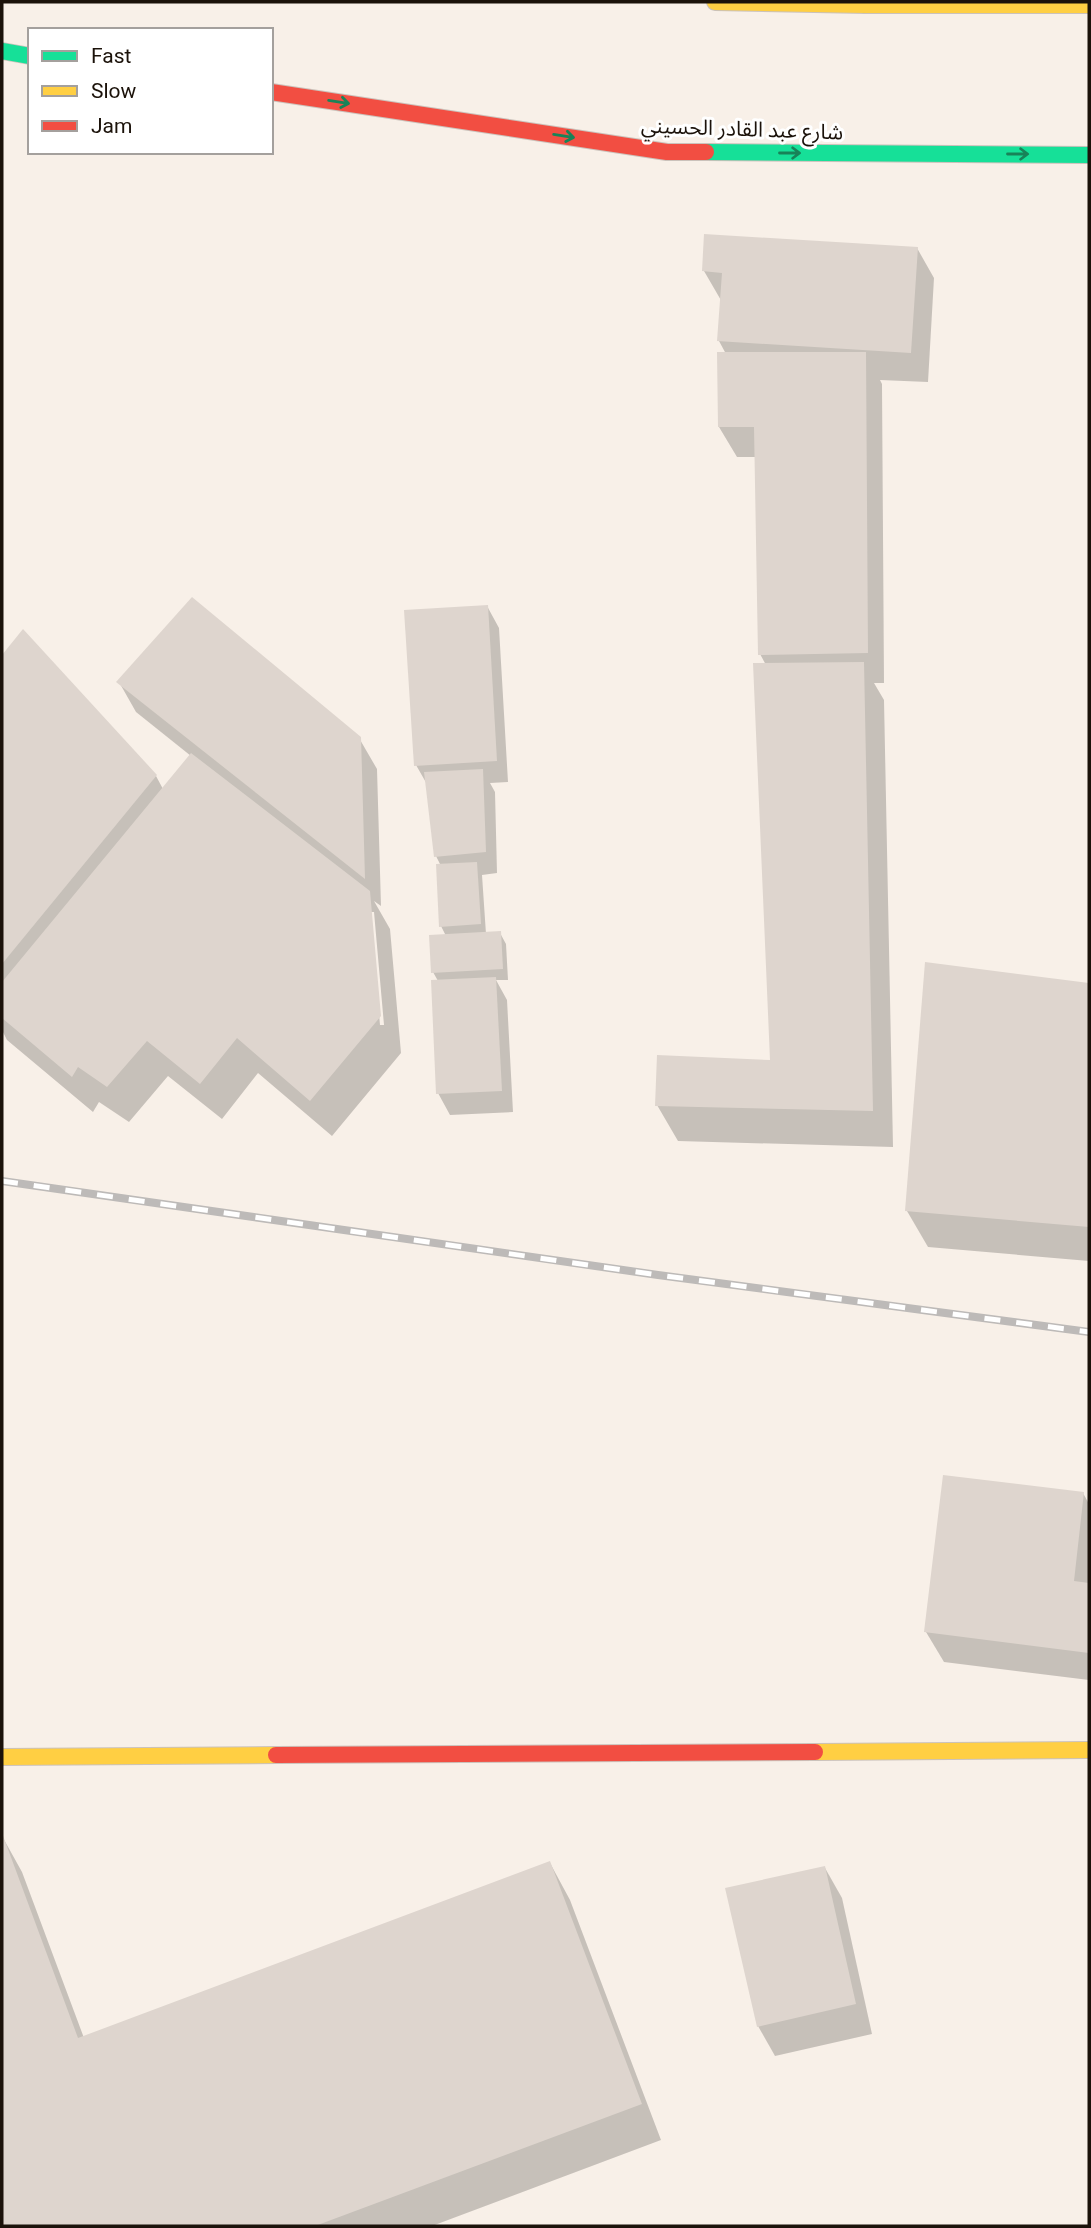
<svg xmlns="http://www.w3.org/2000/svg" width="1091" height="2228" viewBox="0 0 1091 2228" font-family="Roboto,'Noto Sans Arabic',sans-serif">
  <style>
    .shadow { fill: #0003; fill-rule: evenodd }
    .building { fill: #ded5ce }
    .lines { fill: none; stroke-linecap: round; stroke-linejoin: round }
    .fast-casing { stroke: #cbc2bb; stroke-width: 18 }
    .slow-casing { stroke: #cbc2bb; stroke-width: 18 }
    .jam-casing { stroke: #cbc2bb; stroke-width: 18 }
    .fast { stroke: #16e098; stroke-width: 16 }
    .slow { stroke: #ffcf43; stroke-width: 16 }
    .jam { stroke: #f24e42; stroke-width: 16 }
    .rail-casing { stroke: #bdbab8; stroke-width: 8 }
    .rail { stroke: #fff; stroke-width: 5; stroke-dasharray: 16; stroke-linecap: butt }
    .oneway { stroke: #188358 }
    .labels { text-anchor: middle; stroke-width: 6; stroke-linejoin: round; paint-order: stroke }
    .street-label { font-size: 21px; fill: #1b120a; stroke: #fff }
  </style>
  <rect width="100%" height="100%" fill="#f8f0e8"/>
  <g class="shadow">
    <polygon points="917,248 934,278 928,382 880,380 882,384 884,683 874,683 884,700 893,1147 678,1141 657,1105 772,1061 766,665 760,654 756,457 737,457 719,427 726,354 719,341 722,302 704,271"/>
    <polygon points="487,606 499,628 508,782 490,783 495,792 497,873 482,875 486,934 500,933 506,944 508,980 496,980 507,1000 513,1112 450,1115 438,1093 438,981 433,972 446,936 441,926 441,866 436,856 428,786 416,765"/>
    <path d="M23,632L156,776L163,789L191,756L136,712L119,682L359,738L377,769L381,906L374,901L390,929L401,1053L332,1136L258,1073L222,1119L168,1076L129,1122L99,1102L93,1112L7,1040L2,1030V658ZM370,912H374L384,1025H380Z"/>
    <polygon points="927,964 1089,985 1089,1261 928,1247 907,1211"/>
    <polygon points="1083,1493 1089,1504 1089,1680 944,1662 926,1632"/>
    <polygon points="2,1836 22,1872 84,2038 550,1863 570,1900 661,2140 432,2226 2,2226"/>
    <polygon points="825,1868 842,1898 872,2034 775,2056 758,2026"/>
  </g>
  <g class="building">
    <polygon points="704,234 918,247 911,353 717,341 722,273 702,271"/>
    <polygon points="717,352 866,352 868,653 758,655 754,427 718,427"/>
    <polygon points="192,597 361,737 365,879 116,682"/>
    <polygon points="488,605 497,761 414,766 404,610"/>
    <polygon points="23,629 157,775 2,964 2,655"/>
    <polygon points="864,662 873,1111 655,1106 657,1055 770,1060 753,663"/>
    <polygon points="191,753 370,891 381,1016 310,1101 237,1038 200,1084 147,1041 107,1087 78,1067 72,1077 2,1018 2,982"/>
    <polygon points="483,769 486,852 434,857 424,772"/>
    <polygon points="477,862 481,924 439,927 436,864"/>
    <polygon points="501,931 503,969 431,973 429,935"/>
    <polygon points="925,962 1089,983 1089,1227 905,1211"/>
    <polygon points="496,977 502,1091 436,1094 431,980"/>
    <polygon points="943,1475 1084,1492 1074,1581 1089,1583 1089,1653 924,1632"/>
    <polygon points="2,1833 78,2038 550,1861 642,2104 315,2226 2,2226"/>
    <polygon points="825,1866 856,2004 757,2027 725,1888"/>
  </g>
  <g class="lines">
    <defs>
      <g id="fast">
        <polyline points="866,5 879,2"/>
        <polyline points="2,51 30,56"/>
        <polyline points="706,152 1089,155"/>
      </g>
      <g id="slow">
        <polyline points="715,2 866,5 1089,5"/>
        <polyline points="815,1752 1089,1750"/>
        <polyline points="2,1757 276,1755"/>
      </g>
      <g id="jam">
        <polyline points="271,92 667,152 706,152"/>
        <polyline points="276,1755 815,1752"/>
      </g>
    </defs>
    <use href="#fast" class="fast-casing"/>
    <use href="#slow" class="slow-casing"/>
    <use href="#jam" class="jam-casing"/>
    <use href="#fast" class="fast"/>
    <use href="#slow" class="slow"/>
    <use href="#jam" class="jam"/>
    <defs>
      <polyline id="rail" points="2,1181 658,1275 1089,1332"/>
    </defs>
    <use href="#rail" class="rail-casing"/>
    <use href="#rail" class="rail"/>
  </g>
  <defs><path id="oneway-shaft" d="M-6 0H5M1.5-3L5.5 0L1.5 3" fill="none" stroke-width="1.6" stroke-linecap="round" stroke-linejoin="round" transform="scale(1.75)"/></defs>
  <g class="oneway">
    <use href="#oneway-shaft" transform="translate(339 102) rotate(9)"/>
    <use href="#oneway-shaft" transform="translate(564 136) rotate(9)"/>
    <use href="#oneway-shaft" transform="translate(790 153)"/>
    <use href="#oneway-shaft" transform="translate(1018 154)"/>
  </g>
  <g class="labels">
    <g class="street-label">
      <text transform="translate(742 129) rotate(2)" y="7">شارع عبد القادر الحسيني</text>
    </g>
  </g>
  <rect width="1091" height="2228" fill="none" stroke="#1b120a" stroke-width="7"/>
  <rect x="28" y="28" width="245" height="126" fill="#ffffff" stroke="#a4a09d" stroke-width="2"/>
  <rect x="42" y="51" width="35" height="10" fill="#16e098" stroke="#a4a09d" stroke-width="2"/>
  <text x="91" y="63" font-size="21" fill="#1b120a">Fast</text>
  <rect x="42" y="86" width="35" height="10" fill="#ffcf43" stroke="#a4a09d" stroke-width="2"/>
  <text x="91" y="98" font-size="21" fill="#1b120a">Slow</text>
  <rect x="42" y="121" width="35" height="10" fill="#f24e42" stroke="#a4a09d" stroke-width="2"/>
  <text x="91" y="133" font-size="21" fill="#1b120a">Jam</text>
</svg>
